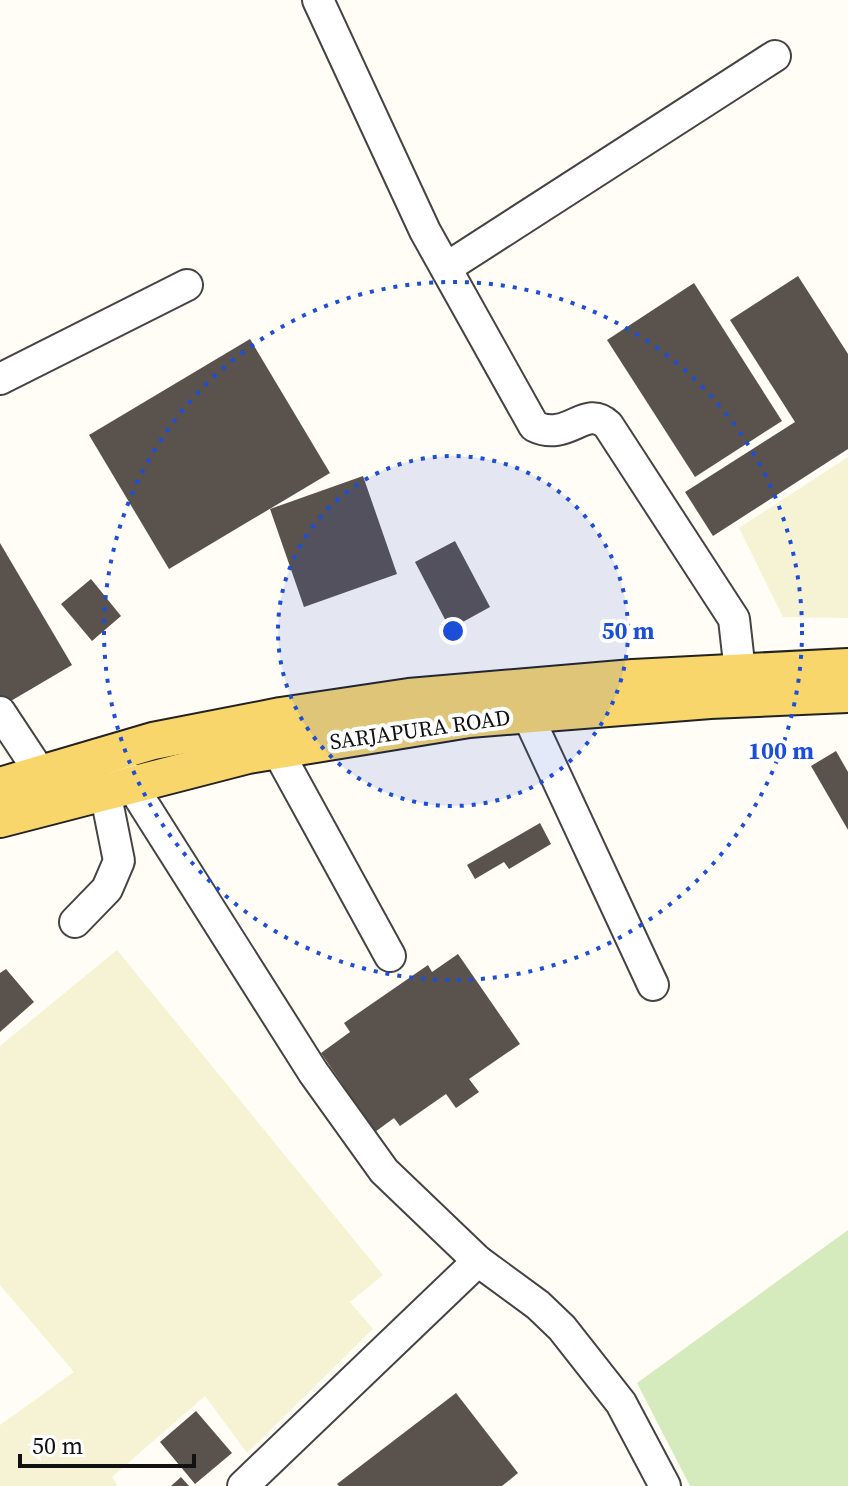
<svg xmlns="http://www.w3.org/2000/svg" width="848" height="1486" viewBox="0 0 848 1486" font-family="'Source Serif 4',serif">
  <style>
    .farmland { fill: #f6f3d4 }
    .green { fill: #d5ebbd }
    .building { fill: #5a524d }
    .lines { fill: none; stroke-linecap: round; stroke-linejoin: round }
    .minor-casing { stroke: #444; stroke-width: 34 }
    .major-casing { stroke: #222; stroke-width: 40 }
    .minor { stroke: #fff; stroke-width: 30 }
    .major { stroke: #f9d66b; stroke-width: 36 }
    .ring { fill: none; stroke: #1d4ed8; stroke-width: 4; stroke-dasharray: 4 8 }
    .labels { text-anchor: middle; stroke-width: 8; stroke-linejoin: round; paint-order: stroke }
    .street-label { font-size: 22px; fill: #111; stroke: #fff }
    .centre { fill: #1d4ed8; stroke: #fff; stroke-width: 4 }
    .ring-label { font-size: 24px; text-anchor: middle; font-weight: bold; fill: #1d4ed8; stroke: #fff; stroke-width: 8; stroke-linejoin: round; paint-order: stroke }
  </style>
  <rect width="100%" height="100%" fill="#fffdf5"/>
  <g class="farmland">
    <polygon points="848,457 848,618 783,617 739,528"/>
    <polygon points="117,950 383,1275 350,1302 373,1329 247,1453 205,1396 112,1477 118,1486 0,1486 0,1425 74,1372 0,1285 0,1046"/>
  </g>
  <polygon class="green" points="848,1230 848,1486 690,1486 637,1383"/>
  <g class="building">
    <polygon points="798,276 848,354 848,449 713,536 685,492 795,422 730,320"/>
    <polygon points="694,283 782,421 695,477 607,340"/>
    <polygon points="250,339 330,473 169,569 89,435"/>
    <polygon points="363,476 397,574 304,607 270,509"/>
    <polygon points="455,541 490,607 450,629 415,562"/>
    <polygon points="0,543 72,665 4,705 0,699"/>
    <polygon points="91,579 121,616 92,641 61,604"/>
    <polygon points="836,751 848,772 848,830 811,766"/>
    <polygon points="540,823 551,844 509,869 504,862 475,879 467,865"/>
    <polygon points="458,954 520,1044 469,1079 479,1092 456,1108 446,1094 400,1126 394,1118 375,1132 321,1053 350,1032 344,1023 428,965 432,972"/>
    <polygon points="6,969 34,1002 0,1032 0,973"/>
    <polygon points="456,1393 518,1473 502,1486 339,1486 337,1484"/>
    <polygon points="196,1411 232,1453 195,1484 160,1442"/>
    <polygon points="181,1477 189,1486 171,1486"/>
  </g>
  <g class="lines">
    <defs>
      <g id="minor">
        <path d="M318,0L425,231L534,426C568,443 585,403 608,425L734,619L740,672"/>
        <polyline points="446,268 775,56"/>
        <polyline points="0,379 187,285"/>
        <polyline points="0,712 41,774"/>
        <polyline points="527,714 653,985"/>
        <polyline points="277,750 390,956"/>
        <polyline points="120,767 313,1072 384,1171 478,1261 538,1305 562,1328 621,1403 665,1486"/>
        <polyline points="75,922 107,889 119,861 105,791"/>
        <polyline points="243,1486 478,1261"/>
      </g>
      <g id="major">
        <polyline points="0,786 153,741 281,716 409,697 633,678 848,667"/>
        <polyline points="0,819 248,755 469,719 710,700 848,694"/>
      </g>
    </defs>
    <use href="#minor" class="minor-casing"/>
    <use href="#major" class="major-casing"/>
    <use href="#minor" class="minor"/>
    <use href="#major" class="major"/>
  </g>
  <circle cx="453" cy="631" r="175" fill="#1d4ed8" fill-opacity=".12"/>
  <g class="ring">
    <circle cx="453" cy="631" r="175"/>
    <circle cx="453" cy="631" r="349"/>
  </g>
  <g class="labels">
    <g class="street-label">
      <text transform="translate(420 729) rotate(-8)" y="8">SARJAPURA ROAD</text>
    </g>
  </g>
  <circle cx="453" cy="631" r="12" class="centre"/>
  <g class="ring-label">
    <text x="628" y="639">50 m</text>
    <text x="781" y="759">100 m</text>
  </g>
  <path d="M20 1454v12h174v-12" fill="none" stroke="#111111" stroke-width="4"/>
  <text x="32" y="1454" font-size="24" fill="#111111" stroke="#ffffff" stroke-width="6" paint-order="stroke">50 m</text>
</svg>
